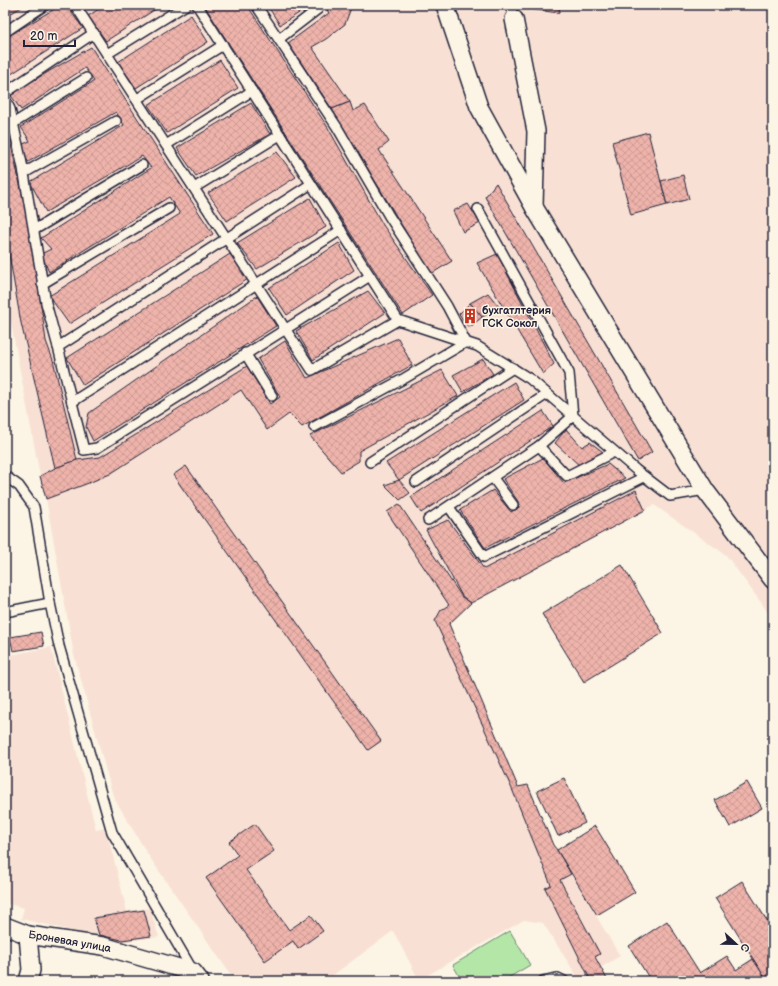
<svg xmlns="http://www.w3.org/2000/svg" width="778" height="986" viewBox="0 0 778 986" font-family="'Balsamiq Sans',sans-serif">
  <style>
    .built { fill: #f8e1d4 }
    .pitch { fill: #b4e6a7; stroke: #6b8471 }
    .building { fill: url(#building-cross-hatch); stroke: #22223b }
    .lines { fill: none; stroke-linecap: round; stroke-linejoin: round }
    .lane-casing { stroke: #22223b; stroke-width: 12 }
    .street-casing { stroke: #22223b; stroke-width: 20 }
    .lane { stroke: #fcf5e5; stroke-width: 9 }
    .street { stroke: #fcf5e5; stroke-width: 17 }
    .labels { text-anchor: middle; stroke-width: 3; stroke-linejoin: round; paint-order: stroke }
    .poi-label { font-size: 11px; font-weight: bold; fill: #22223b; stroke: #fcf5e5; text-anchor: start }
    .street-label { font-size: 11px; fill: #22223b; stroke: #fcf5e5 }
  </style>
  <defs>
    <pattern id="building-cross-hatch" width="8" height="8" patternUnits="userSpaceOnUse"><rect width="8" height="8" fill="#eeb3ab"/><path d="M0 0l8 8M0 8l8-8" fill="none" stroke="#cc9a94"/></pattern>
  </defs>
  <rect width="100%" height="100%" fill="#fcf5e5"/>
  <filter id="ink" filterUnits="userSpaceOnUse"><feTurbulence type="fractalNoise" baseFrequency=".025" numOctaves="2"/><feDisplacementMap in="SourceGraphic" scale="8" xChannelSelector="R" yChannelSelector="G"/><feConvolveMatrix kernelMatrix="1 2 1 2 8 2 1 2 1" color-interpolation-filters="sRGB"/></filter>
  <g filter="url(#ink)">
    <g class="built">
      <polygon points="5,5 773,5 773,619 726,555 654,505 471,603 449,624 518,787 528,785 553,845 557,850 620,956 600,968 608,981 580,981 543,923 524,920 419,980 393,931 325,981 235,981 148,855 113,796 74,655 46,499 40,476 5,291"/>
      <polygon points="51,647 96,830 106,828 127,911 150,908 159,937 120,942 21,919 24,908 5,903 5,656"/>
    </g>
    <polygon class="pitch" points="510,931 530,965 503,981 462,981 453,965"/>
    <g class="building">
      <polygon points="5,5 25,5 5,17"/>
      <polygon points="61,5 66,5 83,28 5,78 5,38"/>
      <polygon points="105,5 162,5 106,41 88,16"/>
      <polygon points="204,5 247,5 327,126 383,225 432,295 403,315"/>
      <polygon points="267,5 305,5 307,8 280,25"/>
      <polygon points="324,5 352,5 345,24 326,39 312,47 350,102 332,109 288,43 329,13"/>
      <polygon points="514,5 560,5 559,13 514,7"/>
      <polygon points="191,15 208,42 136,88 118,62"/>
      <polygon points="91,47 213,234 69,324 49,296 180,214 169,197 49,272 41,254 51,249 41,238 151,168 142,156 46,212 30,182 124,125 116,112 28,162 21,145 30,141 21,127 94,81 85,68 21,110 10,94"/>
      <polygon points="220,60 238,88 167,133 148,105"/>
      <polygon points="350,102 353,111 365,105 389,142 379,150 452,261 431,274 332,109"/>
      <polygon points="251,103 270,134 196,176 177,148"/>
      <polygon points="5,118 31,233 46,341 53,360 77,460 55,468 21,323 5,231"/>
      <polygon points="648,132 667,205 631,215 612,142"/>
      <polygon points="277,152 296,177 227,221 208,193"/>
      <polygon points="683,175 689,199 667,205 661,181"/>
      <polygon points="496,183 652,452 638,461 485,197"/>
      <polygon points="310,198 326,227 257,269 237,243"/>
      <polygon points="468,204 480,223 463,232 453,211"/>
      <polygon points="339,243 354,270 287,315 269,288"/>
      <polygon points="230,254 248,279 83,385 67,358"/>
      <polygon points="497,254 554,364 543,374 477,263"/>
      <polygon points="368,291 385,313 313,360 296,331"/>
      <polygon points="488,293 500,308 482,317 470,303"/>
      <polygon points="257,296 276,326 93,441 86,427 89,413"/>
      <polygon points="470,303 482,317 469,328 459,314"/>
      <polygon points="398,338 412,365 302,427 289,414 267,430 241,390 110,474 86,484 46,499 40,476 55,468 77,460 100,457 247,366 270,404 280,397 258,359 285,341 307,378"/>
      <polygon points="483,359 493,374 463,392 453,375"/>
      <polygon points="442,370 458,396 359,451 359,461 341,472 310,436"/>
      <polygon points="514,382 524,400 399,480 386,463"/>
      <polygon points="543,411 553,426 421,513 411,497"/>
      <polygon points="566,429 582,447 590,442 603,452 580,466 555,443"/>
      <polygon points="543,458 564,483 608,464 625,478 485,548 460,510 493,490 511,512 521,506 503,479"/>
      <polygon points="186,466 381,741 368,750 173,475"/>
      <polygon points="399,480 410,493 400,500 385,485"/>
      <polygon points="636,490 645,510 471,603 462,596 426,530 448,520 484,569"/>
      <polygon points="399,504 462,597 471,603 449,624 518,787 528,785 553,845 557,850 571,874 560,880 600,954 595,957 608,981 591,981 545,888 551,885 512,789 435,621 441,610 449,605 387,512"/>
      <polygon points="622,565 663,633 584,682 542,614"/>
      <polygon points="41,632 44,646 13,651 10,637"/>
      <polygon points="564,778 585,823 558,836 537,791"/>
      <polygon points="747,782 762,808 730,827 715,800"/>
      <polygon points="255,824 274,851 246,870 289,930 311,915 323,931 298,949 293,941 265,961 206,878 238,855 229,842"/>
      <polygon points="595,826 635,892 597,915 557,850"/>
      <polygon points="742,881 773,930 773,981 767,981 715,898"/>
      <polygon points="144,910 151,936 122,940 99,935 94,918"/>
      <polygon points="667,921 700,973 727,956 736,970 753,959 767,981 651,981 629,946"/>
    </g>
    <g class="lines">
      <defs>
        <g id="lane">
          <polyline points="75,5 312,370 398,320"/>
          <polyline points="197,5 398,320 477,346 530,379 636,470 670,496 705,490"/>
          <polyline points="256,5 337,127 389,216 447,306 466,342 405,378 314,427"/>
          <polyline points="510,5 514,19"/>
          <polyline points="5,32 45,5"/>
          <polyline points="279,39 318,9 315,5"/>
          <polyline points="107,54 186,5"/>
          <polyline points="5,93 94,33"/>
          <polyline points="5,99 10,109 23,168 46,303 58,347 84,450 97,448 370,276"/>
          <polyline points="137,99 223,45"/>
          <polyline points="14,123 86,78"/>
          <polyline points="166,145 252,91"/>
          <polyline points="24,173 116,121"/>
          <polyline points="194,188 280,135"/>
          <polyline points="34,230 142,165"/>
          <polyline points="42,284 169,208"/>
          <polyline points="58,347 311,184"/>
          <polyline points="245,353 272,396"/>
          <polyline points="72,402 341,230"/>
          <polyline points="539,446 567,476 614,452"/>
          <polyline points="370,462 513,368"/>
          <polyline points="5,476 19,486 34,507 50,603 59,646 112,832 193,971"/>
          <polyline points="493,478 513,505"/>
          <polyline points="416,482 547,394"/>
          <polyline points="449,507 484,557 644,477"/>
          <polyline points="428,520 539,446 573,416 569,373 478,209"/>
          <polyline points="5,612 50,603"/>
          <polyline points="543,981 558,978 564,981"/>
        </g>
        <g id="street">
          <polyline points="445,5 479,107 534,207 705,490 773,580"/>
          <polyline points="514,19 536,131 534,206"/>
          <polyline points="5,926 28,935 103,946 193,972 200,981"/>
          <polyline points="28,935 31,970 28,981"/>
        </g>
      </defs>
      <use href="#lane" class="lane-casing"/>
      <use href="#street" class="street-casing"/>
      <use href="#lane" class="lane"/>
      <use href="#street" class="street"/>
    </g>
  </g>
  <defs>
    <symbol id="building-bare" viewBox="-9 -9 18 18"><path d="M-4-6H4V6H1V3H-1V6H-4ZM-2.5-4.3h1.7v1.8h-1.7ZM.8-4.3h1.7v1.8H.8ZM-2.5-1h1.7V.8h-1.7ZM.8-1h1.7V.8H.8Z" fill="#c8321e" stroke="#fcf5e5" stroke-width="2.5" paint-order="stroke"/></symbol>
  </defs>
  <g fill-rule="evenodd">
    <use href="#building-bare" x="459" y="305" width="22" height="22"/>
  </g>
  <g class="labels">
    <g class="poi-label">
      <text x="482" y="314">бухгатлтерия<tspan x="482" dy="13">ГСК Сокол</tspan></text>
    </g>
    <g class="street-label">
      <text transform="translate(70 941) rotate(10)" y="4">Броневая улица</text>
    </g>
  </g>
  <rect width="778" height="986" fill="none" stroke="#fcf5e5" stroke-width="20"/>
  <rect x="10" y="10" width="758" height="966" fill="none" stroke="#22223b" stroke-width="1.5" filter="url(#ink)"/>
  <g transform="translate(736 944) rotate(112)" stroke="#fcf5e5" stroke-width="3" paint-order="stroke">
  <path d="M0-3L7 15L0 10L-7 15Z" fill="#22223b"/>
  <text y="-6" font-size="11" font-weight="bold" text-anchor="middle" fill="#22223b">С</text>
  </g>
  <path d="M24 40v6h51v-6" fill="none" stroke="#22223b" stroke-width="2"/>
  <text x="30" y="40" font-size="12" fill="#22223b" stroke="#fcf5e5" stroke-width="3" paint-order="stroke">20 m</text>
</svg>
